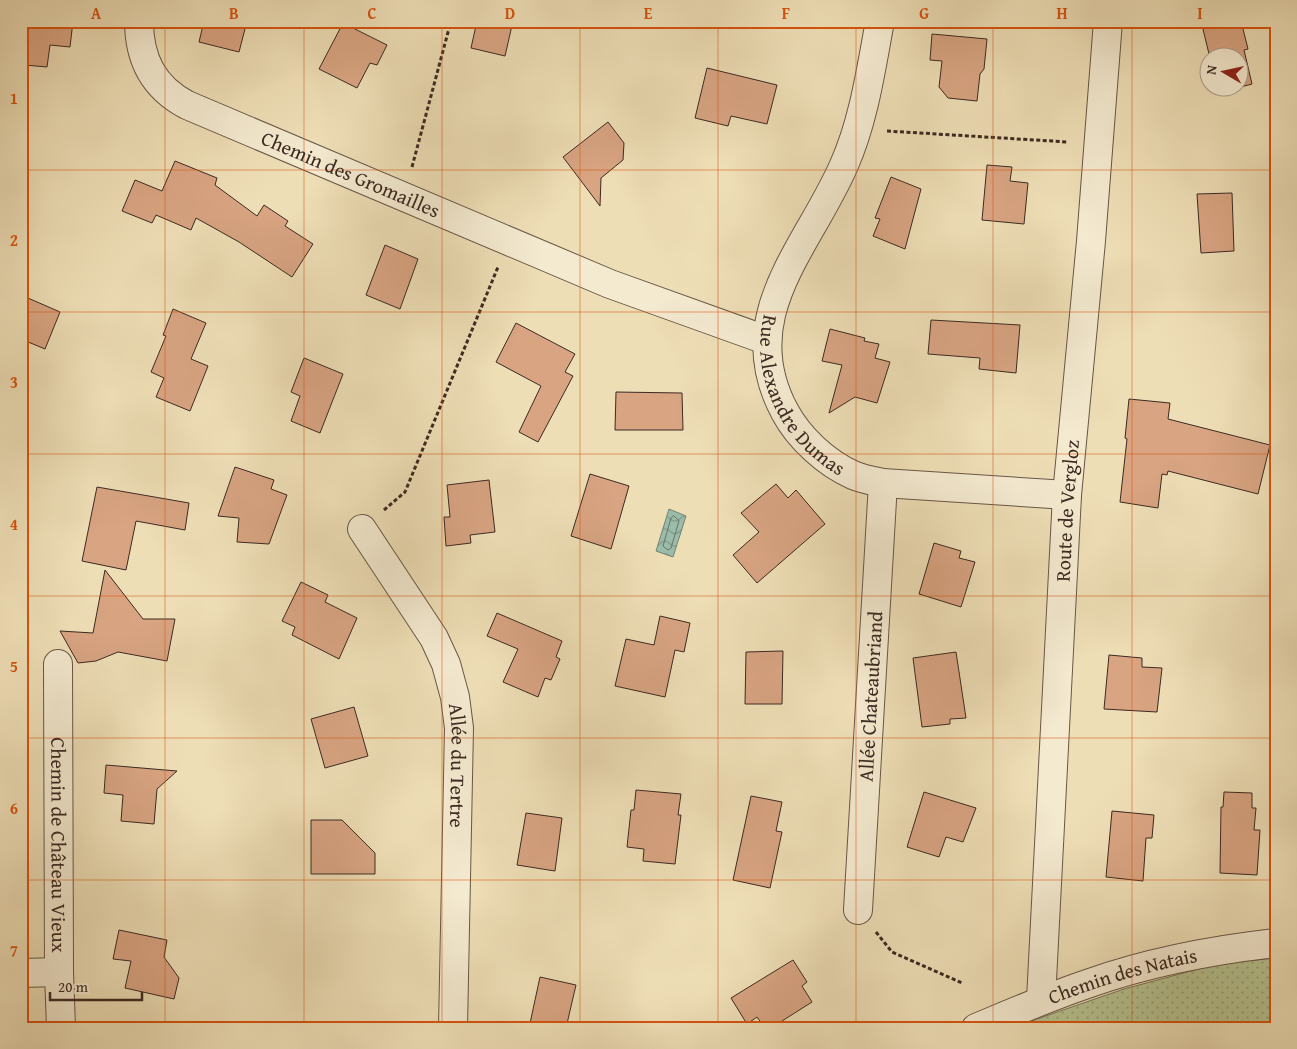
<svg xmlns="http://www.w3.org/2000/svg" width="1297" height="1049" viewBox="0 0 1297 1049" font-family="'Gentium Book Plus',serif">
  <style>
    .grass { fill: url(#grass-dots); stroke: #797659 }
    .water { fill: url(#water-waves); stroke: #748274 }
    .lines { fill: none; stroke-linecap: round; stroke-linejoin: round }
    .shore { stroke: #6b7366; stroke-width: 1 }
    .building { fill: #d8a482; stroke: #3c2a22 }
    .minor-casing { stroke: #685747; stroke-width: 30 }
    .tertiary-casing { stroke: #685747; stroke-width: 30 }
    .path { stroke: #3c2a22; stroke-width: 3; stroke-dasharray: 4 2.5; stroke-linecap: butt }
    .minor { stroke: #f4ead0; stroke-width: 28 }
    .tertiary { stroke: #f4ead0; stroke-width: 28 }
    .grid { fill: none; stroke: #d7540e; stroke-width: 1; stroke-opacity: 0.55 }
    .labels { text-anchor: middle; stroke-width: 4; stroke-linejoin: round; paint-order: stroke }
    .street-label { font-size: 20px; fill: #3c2a22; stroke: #f4ead0 }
    .neatline { fill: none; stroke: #d7540e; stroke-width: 2 }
    .grid-label { font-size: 16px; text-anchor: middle; font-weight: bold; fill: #d7540e }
  </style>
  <defs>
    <pattern id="grass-dots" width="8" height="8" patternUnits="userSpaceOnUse" patternTransform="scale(1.25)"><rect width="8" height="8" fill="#b6c290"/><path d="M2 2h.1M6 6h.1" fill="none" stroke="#959e75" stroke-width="1.8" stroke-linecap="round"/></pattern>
    <pattern id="water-waves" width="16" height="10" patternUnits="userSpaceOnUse" patternTransform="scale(1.25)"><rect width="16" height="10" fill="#9abcaa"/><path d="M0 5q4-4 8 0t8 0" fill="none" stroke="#7f998a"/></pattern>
  </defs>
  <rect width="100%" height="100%" fill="#eedeb6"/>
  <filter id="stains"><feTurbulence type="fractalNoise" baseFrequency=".004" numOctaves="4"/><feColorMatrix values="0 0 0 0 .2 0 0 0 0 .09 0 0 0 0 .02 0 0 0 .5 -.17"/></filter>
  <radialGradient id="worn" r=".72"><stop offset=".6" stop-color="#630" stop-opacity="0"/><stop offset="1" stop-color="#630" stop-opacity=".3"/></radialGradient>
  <polygon class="grass" points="1276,958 1276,1028 1011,1028 1124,989 1217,964"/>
  <polygon class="water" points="669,509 686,516 673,557 656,551"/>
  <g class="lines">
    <polygon class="shore" points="674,516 679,521 671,548 668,550 663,546 671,518"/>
  </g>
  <g class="building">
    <polygon points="21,21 73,21 70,47 50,45 47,67 24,65 26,43 21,43"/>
    <polygon points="204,21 247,21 239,52 199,42"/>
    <polygon points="477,21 513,21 505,56 471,48"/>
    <polygon points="1201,21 1241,21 1248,49 1244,50 1252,84 1218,93 1217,88 1240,88 1240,58 1210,58"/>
    <polygon points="343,23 387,45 377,65 370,63 357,88 319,69"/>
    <polygon points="932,34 987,39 984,69 980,74 977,101 948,98 939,87 942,61 930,60"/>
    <polygon points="707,68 777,85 767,124 731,116 728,126 695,118"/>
    <polygon points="608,122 624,143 623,160 601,178 600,206 563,157"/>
    <polygon points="175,161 217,178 215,185 257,216 264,205 288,221 285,226 313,244 292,277 239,242 196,218 191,230 156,215 152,223 122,211 135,180 162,191"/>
    <polygon points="987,165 1012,167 1010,181 1028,183 1024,224 982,220"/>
    <polygon points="891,177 921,189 905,249 873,236 880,219 875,218"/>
    <polygon points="1232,193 1234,251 1201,253 1197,194"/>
    <polygon points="385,245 418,259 400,309 366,295"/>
    <polygon points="21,295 60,312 45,349 21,339"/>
    <polygon points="173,309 206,323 191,359 208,366 190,411 156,397 164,378 151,372 166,336 163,335"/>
    <polygon points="931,320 1020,325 1016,373 979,369 980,358 928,354"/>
    <polygon points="516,323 575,354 565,372 573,376 538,442 519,432 541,386 496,362"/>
    <polygon points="830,329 865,338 864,341 879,344 875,358 890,362 877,403 855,397 829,413 842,365 822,361"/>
    <polygon points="304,358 343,374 320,433 291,421 300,396 291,392"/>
    <polygon points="616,392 682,393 683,430 615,430"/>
    <polygon points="1129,399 1170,403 1168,419 1270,445 1258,494 1168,471 1167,475 1162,474 1158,508 1120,502 1127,439 1125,438"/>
    <polygon points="235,467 274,480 271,489 287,495 269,544 237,542 239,518 218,516"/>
    <polygon points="590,474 629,486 611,549 571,536"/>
    <polygon points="489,480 495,532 470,535 471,543 446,546 444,517 450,517 447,485"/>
    <polygon points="776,484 788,498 796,490 825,524 757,583 733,555 759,532 741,513"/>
    <polygon points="97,487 189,503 185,530 136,521 126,570 82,561"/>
    <polygon points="934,543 961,551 959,558 975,562 961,607 919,594"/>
    <polygon points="105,570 143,619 175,619 167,661 118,652 96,661 78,663 60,631 93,633"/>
    <polygon points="301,582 328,595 325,602 357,618 339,659 292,635 295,627 282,621"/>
    <polygon points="497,613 562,641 556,657 560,659 551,680 545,678 538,697 503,682 518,649 487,636"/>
    <polygon points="660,616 690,623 684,652 675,650 665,697 615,686 626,639 654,645"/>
    <polygon points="783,651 782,704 745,704 746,652"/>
    <polygon points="956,652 966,718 950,719 950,724 922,727 913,658"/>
    <polygon points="1109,655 1142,658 1142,667 1162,668 1157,712 1104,709"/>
    <polygon points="354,707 368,756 325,768 311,719"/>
    <polygon points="106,765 177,771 157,789 154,824 121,821 123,795 104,793"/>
    <polygon points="636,790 681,794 678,815 681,815 675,864 643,861 644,849 627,847 631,810 634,810"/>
    <polygon points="924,792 976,808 963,842 946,837 939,857 907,847"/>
    <polygon points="1224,792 1252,793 1252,808 1256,808 1254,830 1260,830 1257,875 1220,873 1221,807 1223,807"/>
    <polygon points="751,796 782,802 776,831 782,832 770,888 733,880"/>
    <polygon points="1112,811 1154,815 1152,838 1146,838 1143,881 1106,877"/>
    <polygon points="526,813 562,818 555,871 517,865"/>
    <polygon points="311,820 342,820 375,853 375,874 311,874"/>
    <polygon points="119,930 167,940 164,957 179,978 174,999 125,988 131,961 113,959"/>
    <polygon points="793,960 807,982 802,986 812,1002 771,1028 765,1028 757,1017 747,1024 731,998"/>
    <polygon points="540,977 576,985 566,1028 529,1028"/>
  </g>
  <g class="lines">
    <defs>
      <g id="minor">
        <path id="s1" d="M139,21C139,59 153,87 187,105L610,284L766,340"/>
        <path id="s2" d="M880,21C871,69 864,120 844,165C808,248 733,316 785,412C799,438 826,463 853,475C862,479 873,481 883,483L1067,495"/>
        <path id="s3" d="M362,529L434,638L446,664L455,697L459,728L453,1028"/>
        <path id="s4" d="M58,664L59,972L61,1028"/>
        <path id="s5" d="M858,910L883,483"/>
        <polyline points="21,973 59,972"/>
        <path id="s6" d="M1041,1000L1067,495L1091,241L1108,21"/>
      </g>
      <g id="tertiary">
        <path id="s7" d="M976,1028C1014,1012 1051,996 1090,983C1150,962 1213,950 1276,943"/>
      </g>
    </defs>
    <use href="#minor" class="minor-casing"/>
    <use href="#tertiary" class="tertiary-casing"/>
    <g class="path">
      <polyline points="887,131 1068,142"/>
      <polyline points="412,167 451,21"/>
      <polyline points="384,510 405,492 498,267"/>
      <polyline points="876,932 892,952 962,983"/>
    </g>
    <use href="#minor" class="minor"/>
    <use href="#tertiary" class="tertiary"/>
  </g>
  <path class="grid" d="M165,21V1028M304,21V1028M442,21V1028M580,21V1028M718,21V1028M856,21V1028M993,21V1028M1132,21V1028M21,170H1276M21,312H1276M21,454H1276M21,596H1276M21,738H1276M21,880H1276"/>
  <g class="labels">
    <g class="street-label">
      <text dy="7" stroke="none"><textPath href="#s1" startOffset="280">Chemin des Gromailles</textPath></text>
      <text dy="7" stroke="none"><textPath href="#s2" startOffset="408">Rue Alexandre Dumas</textPath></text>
      <text dy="7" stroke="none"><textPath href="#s6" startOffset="490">Route de Vergloz</textPath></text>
      <text dy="7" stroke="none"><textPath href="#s5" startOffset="214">Allée Chateaubriand</textPath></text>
      <text dy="7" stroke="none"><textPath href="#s3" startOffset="262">Allée du Tertre</textPath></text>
      <text dy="7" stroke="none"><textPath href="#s4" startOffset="181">Chemin de Château Vieux</textPath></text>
      <text dy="7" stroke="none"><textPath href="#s7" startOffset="156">Chemin des Natais</textPath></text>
    </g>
  </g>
  <rect width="1297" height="1049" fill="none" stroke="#eedeb6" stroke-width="55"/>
  <g transform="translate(1224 72) rotate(279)"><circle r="24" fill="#f4ead0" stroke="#aa9d8a"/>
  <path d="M0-4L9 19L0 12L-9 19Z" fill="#8f2418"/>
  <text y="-8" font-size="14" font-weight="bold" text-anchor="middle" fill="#3c2a22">N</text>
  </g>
  <path d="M50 992v8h92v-8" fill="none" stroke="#3c2a22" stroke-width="2.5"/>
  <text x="58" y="992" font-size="15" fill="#3c2a22" stroke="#f4ead0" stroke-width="4" paint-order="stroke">20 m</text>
  <rect x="28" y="28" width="1242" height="994" class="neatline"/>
  <g class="grid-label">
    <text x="96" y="19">A</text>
    <text x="234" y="19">B</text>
    <text x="372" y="19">C</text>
    <text x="510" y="19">D</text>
    <text x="648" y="19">E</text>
    <text x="786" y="19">F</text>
    <text x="924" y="19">G</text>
    <text x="1062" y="19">H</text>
    <text x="1200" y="19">I</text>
    <text x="14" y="104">1</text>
    <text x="14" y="246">2</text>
    <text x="14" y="388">3</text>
    <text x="14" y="530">4</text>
    <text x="14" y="672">5</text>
    <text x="14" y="814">6</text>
    <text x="14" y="956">7</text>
  </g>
  <rect width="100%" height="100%" filter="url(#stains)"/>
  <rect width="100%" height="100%" fill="url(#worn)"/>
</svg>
